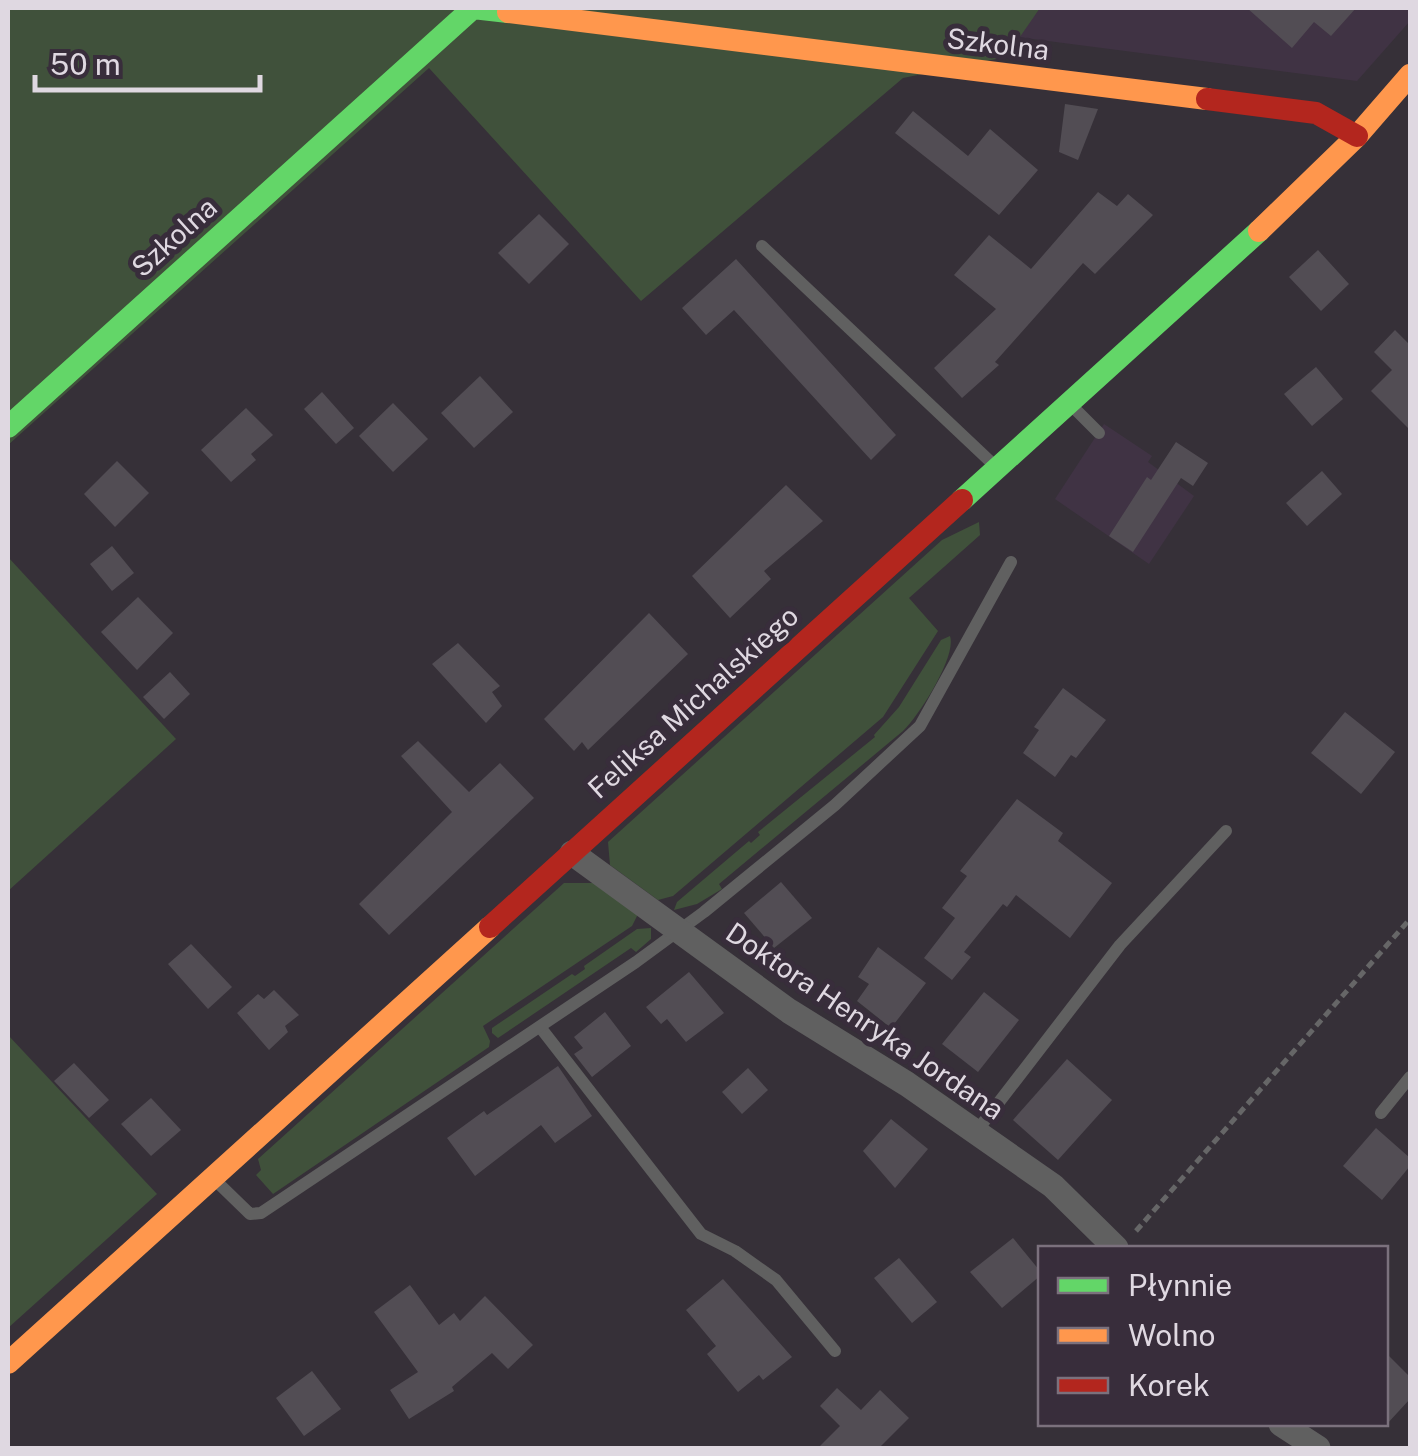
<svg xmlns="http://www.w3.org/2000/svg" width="1418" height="1456" viewBox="0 0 1418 1456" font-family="'Public Sans',sans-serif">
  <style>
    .built { fill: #403344 }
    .green { fill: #40513b }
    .building { fill: #524d54 }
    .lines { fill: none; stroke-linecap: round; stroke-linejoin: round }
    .path { stroke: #666667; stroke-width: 5; stroke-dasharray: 8 5; stroke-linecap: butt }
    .lane { stroke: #606060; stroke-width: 12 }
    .street { stroke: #606060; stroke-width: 25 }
    .fast { stroke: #63d668; stroke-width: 22 }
    .slow { stroke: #ff974d; stroke-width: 22 }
    .jam { stroke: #b3261e; stroke-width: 22 }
    .labels { text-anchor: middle; stroke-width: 10; stroke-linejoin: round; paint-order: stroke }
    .street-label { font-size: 28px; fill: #dfd8e1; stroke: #382d3b }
  </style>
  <rect width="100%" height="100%" fill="#363038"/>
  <g class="built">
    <polygon points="1040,8 1410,8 1410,21 1357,81 1017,37"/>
    <polygon points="1104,424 1152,456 1148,462 1194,496 1149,564 1055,499"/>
  </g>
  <g class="green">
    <polygon points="8,8 1040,8 1006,57 903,78 641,301 429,68 8,445"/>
    <polygon points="979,522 980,535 909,598 938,631 883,717 673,896 658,900 610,865 608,842 942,540"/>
    <polygon points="8,557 176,739 8,891"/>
    <path d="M950,636C957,656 919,716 903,731L719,884L722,889L697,904L674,910L677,902L749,841L751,843L760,835L758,832L875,737L874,735L899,707L941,640Z"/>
    <polygon points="564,883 593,883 638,914 632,926 483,1026 490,1041 489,1047 273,1194 256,1175 261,1170 258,1159"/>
    <polygon points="651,928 651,939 636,952 631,948 498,1038 492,1033 492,1028 572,974 575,976 585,969 584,966 637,929"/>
    <polygon points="8,1035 157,1194 8,1328"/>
  </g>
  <g class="building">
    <polygon points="1247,8 1356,8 1331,36 1314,22 1292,48"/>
    <polygon points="1065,104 1098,109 1078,160 1059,152"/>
    <polygon points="913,111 968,156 990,129 1038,170 999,215 895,133"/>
    <polygon points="1098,192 1117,206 1128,194 1153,215 1095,274 1083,263 995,362 999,365 962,398 934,368 996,309 954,275 989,235 1031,269"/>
    <polygon points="539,214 569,244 529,284 498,253"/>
    <polygon points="1318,250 1349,284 1321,311 1289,277"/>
    <polygon points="736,259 896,435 871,460 734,310 706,335 682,308"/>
    <polygon points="1395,330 1410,345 1410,430 1371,391 1392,370 1374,352"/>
    <polygon points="1316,367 1343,399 1312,426 1284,394"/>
    <polygon points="480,376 513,412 474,448 441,413"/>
    <polygon points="322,392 354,428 336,444 304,409"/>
    <polygon points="393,403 428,439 393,472 359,436"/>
    <polygon points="246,408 273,435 251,454 256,460 231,482 201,450"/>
    <polygon points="1176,442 1208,463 1193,486 1181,478 1133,552 1109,536 1147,477 1151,480"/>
    <polygon points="117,461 149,493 115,527 84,494"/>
    <polygon points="1322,471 1342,494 1307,526 1286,503"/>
    <polygon points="786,485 823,521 764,571 771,579 730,618 692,576"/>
    <polygon points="112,546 134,573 112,591 90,564"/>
    <polygon points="138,597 173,633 137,670 101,632"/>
    <polygon points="649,613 688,654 588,750 582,742 574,751 544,719"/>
    <polygon points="458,643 500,686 492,692 502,706 486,723 432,664"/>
    <polygon points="170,672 190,694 164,719 143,697"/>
    <polygon points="1063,688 1106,720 1076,758 1071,755 1055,777 1023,753 1039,730 1034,727"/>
    <polygon points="1345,712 1395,752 1361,794 1311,753"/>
    <polygon points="418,741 469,792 500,763 534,798 389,935 359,904 452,812 401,756"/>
    <polygon points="1017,799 1063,833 1058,841 1112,883 1070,938 1016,895 1007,907 1003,904 964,952 971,957 952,980 924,958 955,918 942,908 967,876 960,871"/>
    <polygon points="781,882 812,918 774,948 744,913"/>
    <polygon points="191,944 232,987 208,1009 168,964"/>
    <polygon points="878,947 926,983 891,1028 857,1001 869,984 858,977"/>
    <polygon points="689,972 724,1013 686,1042 667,1019 661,1024 646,1007"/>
    <polygon points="274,990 299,1015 285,1026 288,1032 269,1050 237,1013 258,994 264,999"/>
    <polygon points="984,992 1019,1020 978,1072 942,1044"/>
    <polygon points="605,1012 631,1046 592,1077 574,1054 583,1048 574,1037"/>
    <polygon points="1067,1059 1112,1100 1058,1160 1013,1120"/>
    <polygon points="74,1063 109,1100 89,1118 54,1081"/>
    <polygon points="558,1066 592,1116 555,1143 541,1125 475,1176 447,1138 484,1111 487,1115"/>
    <polygon points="748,1068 768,1090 742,1114 722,1092"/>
    <polygon points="151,1098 181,1130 151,1156 121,1124"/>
    <polygon points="891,1119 928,1149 895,1188 863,1151"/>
    <polygon points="1376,1128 1410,1158 1410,1166 1382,1200 1343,1166"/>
    <polygon points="1013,1238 1040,1271 1040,1276 1002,1308 970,1272"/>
    <polygon points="899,1258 937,1302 912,1323 874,1278"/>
    <polygon points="723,1279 792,1357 763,1380 759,1375 738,1392 707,1354 716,1346 686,1310"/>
    <polygon points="410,1285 439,1325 454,1313 460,1321 485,1296 533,1345 508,1369 492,1353 452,1387 454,1391 409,1419 390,1390 418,1372 374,1312"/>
    <polygon points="1386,1353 1410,1377 1410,1399 1386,1425"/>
    <polygon points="312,1371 341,1409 304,1436 276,1398"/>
    <polygon points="837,1388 861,1410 880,1390 909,1418 879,1448 818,1448 840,1426 820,1406"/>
  </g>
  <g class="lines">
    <polyline class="path" points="1136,1231 1410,919"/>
    <g class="lane">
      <polyline points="762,246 994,465"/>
      <polyline points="1069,403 1099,433"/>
      <polyline points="540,1027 701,1234 735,1251 776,1280 835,1351"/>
      <polyline points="1381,1113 1410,1077"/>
      <polyline points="976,1132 1120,945 1226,831"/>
      <polyline points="215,1180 250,1214 261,1213 636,962 704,912 835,805 920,726 1011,562"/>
    </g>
    <g class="street">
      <polyline points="572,853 789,1011 907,1084 1053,1186 1116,1248"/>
      <polyline points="1281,1424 1318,1448"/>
    </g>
    <g class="fast">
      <polyline points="8,427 473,8 508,12"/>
      <polyline points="962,500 1259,231"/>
    </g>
    <g class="slow">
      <polyline points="508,12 1207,99"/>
      <polyline points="1259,231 1357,136 1410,75"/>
      <polyline points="8,1363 490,927"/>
    </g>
    <g class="jam">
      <polyline points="1207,99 1316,113 1357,136"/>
      <polyline points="490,927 962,500"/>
    </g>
  </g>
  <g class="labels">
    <g class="street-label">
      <text transform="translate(998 44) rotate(7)" y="10">Szkolna</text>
      <text transform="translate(174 237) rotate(-42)" y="10">Szkolna</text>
      <text transform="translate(693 702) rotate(-42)" y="10">Feliksa Michalskiego</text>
      <text transform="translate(865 1021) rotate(34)" y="10">Doktora Henryka Jordana</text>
    </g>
  </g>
  <rect width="1418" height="1456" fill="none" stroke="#dfd8e1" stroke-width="20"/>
  <rect x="1038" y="1246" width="350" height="180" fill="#382d3b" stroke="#7b717d" stroke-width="2.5"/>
  <rect x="1058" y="1278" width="50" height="15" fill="#63d668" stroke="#7b717d" stroke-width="2.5"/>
  <text x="1128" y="1296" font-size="30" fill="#dfd8e1">Płynnie</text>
  <rect x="1058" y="1328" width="50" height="15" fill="#ff974d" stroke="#7b717d" stroke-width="2.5"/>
  <text x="1128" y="1346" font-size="30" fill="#dfd8e1">Wolno</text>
  <rect x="1058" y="1378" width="50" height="15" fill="#b3261e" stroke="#7b717d" stroke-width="2.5"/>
  <text x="1128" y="1396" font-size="30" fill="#dfd8e1">Korek</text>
  <path d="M35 75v15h225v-15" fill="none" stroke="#dfd8e1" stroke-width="5"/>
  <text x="50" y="75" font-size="30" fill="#dfd8e1" stroke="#382d3b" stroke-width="8" paint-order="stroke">50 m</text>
</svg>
